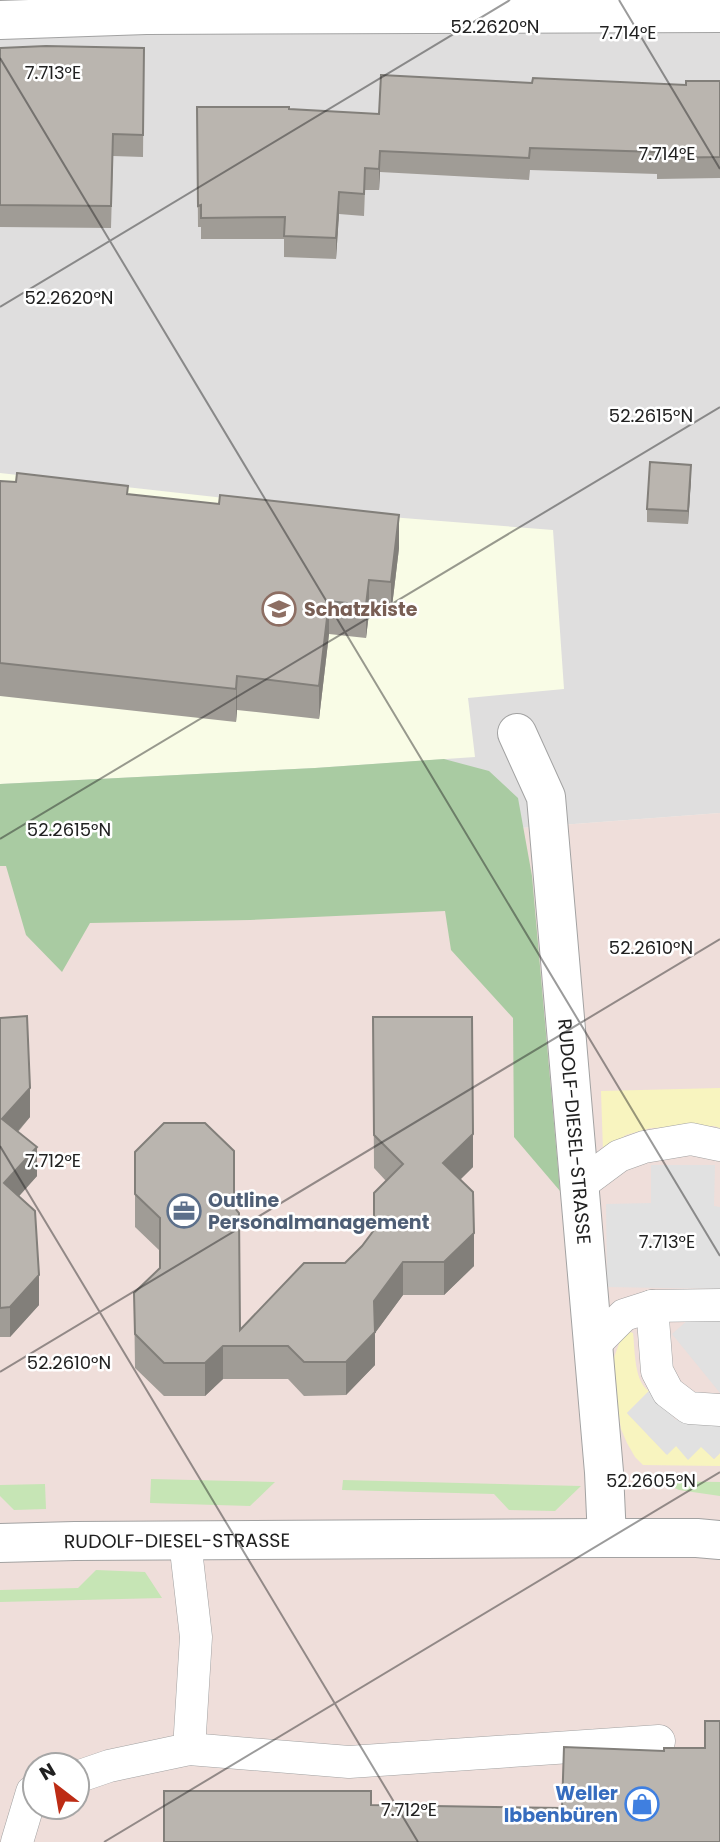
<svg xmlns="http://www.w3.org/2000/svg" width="720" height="1842" viewBox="0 0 720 1842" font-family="Poppins,sans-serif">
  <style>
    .residential { fill: #dfdede }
    .commercial { fill: #efdeda; fill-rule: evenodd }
    .education { fill: #f9fce6 }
    .grass { fill: #c6e5b5 }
    .forest { fill: #a9cba2 }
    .sand { fill: #f8f4bf }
    .parking { fill: #e1e1e1 }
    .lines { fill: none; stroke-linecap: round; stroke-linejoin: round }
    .lane-casing { stroke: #a2a2a2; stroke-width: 33 }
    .street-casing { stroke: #a2a2a2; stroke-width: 40 }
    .lane { stroke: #fff; stroke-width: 32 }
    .street { stroke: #fff; stroke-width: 38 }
    .wall { fill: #a09c96 }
    .shaded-wall { fill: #827f7a }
    .building { fill: #bab5af; stroke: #827f7a; stroke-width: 2 }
    .ticks { fill: none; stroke: #212121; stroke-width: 2; stroke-opacity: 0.45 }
    .labels { text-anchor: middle; stroke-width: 5; stroke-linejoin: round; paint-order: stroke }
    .education-label { font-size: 19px; font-weight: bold; fill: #785e54; stroke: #fff; text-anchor: start }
    .street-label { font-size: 19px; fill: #212121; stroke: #fff }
    .service-label { font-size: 19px; font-weight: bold; fill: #4e5e75; stroke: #fff; text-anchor: start }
    .shop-label { font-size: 19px; font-weight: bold; fill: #366cbe; stroke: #fff; text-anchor: end }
    .ticks-label { font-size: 18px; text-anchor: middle; fill: #212121; stroke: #fff; stroke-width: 5; stroke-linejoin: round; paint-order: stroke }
  </style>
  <rect width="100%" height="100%" fill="#f0efe9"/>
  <polygon class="residential" points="0,0 720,0 720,813 481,831 0,822"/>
  <path class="commercial" d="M720,813V1842H0V822L481,831ZM35,1765H77V1807H35Z"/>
  <polygon class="education" points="0,473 403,518 553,530 564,689 468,698 475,757 315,768 0,784"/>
  <g class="grass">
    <polygon points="151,1479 275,1482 250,1506 150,1503"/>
    <polygon points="343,1480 581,1486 555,1511 509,1510 494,1494 342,1490"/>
    <polygon points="660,1481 720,1482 720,1496 679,1490"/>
    <polygon points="45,1484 46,1509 14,1510 0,1496 0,1485"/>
    <polygon points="96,1570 145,1572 162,1598 0,1602 0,1590 78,1588"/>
  </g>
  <polygon class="forest" points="444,759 489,771 518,798 532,876 560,1191 514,1137 513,1018 451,950 445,911 250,920 90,923 62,972 26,935 6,866 0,866 0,784 315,768"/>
  <g class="sand">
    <polygon points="720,1088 720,1128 714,1126 651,1128 626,1135 603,1151 601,1091"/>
    <path d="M630,1332L633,1333C635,1350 634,1382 649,1391L627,1413L666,1454L676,1446H701L714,1459L720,1453V1466L643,1465L635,1457L627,1443L621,1429L611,1366L620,1341Z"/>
  </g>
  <g class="parking">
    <polygon points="651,1165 715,1165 714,1206 720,1207 720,1289 607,1287 606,1204 651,1203"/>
    <polygon points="689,1319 720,1319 720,1393 672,1334"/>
    <polygon points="649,1391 676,1420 720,1421 720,1453 714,1459 701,1447 688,1460 676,1446 667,1455 627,1413"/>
  </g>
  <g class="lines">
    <defs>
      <g id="lane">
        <polyline points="580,1185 619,1156 644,1147 691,1139 720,1145"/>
        <polyline points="652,1306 657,1371 668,1392 689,1408 720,1410"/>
        <polyline points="594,1345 624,1315 652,1306 720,1305"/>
        <polyline points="189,1749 349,1762 659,1741"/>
        <polyline points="77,1777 109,1766 189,1749 196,1637 185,1541"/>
        <polyline points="17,1842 32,1792 35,1791"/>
      </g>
      <g id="street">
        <polyline points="0,20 146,15 720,13"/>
        <path id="s1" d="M517,733L546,797L604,1472L607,1538"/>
        <path id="s2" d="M0,1543L75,1541L607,1538H697L720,1540"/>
      </g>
    </defs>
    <use href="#lane" class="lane-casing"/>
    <use href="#street" class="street-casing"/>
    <use href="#lane" class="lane"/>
    <use href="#street" class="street"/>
  </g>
  <g class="wall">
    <polygon points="0,48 144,48 143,157 113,156 111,228 0,227"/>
    <polygon points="720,81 720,178 657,179 657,174 530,170 529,180 380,172 379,190 365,190 364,216 339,214 336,259 284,257 284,239 201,239 201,227 198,227 197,107 289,109 379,114 532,83 686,85"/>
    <polygon points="691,478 688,524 647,522 647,509"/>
    <polygon points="0,481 128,494 399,548 391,615 369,613 366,638 329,634 319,719 237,710 236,722 0,696"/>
    <polygon points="373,1017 473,1167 461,1179 474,1266 444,1295 403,1295 375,1333 375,1365 346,1395 304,1396 288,1379 223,1379 205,1396 164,1396 135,1368 134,1293 160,1268 160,1251 135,1227 135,1152 234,1207 240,1330 345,1263 362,1246 374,1230 386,1181 374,1168"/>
    <polygon points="0,1018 30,1117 18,1132 37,1176 19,1196 39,1305 10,1337 0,1337"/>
  </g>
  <g class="shaded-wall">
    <polygon points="380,151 380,172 379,190 379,169"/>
    <polygon points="339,192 339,214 336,259 336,238"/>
    <polygon points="691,465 691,478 688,524 688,511"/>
    <polygon points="399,515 399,548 391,615 391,582"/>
    <polygon points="369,580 369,613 366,638 366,605"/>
    <polygon points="329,601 329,634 319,719 319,686"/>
    <polygon points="237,676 237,710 236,722 236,689"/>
    <polygon points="30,1088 30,1117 2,1149 2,1119"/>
    <polygon points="473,1134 473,1167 443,1196 443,1163"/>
    <polygon points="37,1147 37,1176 4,1213 4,1183"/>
    <polygon points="474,1233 474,1266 444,1295 444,1262"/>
    <polygon points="403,1262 403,1295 375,1333 375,1365 346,1395 346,1362 374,1301"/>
    <polygon points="39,1275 39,1305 10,1337 10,1307"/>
    <polygon points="223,1346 223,1379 205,1396 205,1363"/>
  </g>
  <g class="building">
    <polygon points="46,46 144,48 143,135 113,134 111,206 0,205 0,48"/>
    <polygon points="381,75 532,83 533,78 686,85 686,81 720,81 720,157 657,158 657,152 530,148 529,158 380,151 379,169 365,168 364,194 339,192 336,238 284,236 285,217 201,218 201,205 198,206 197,107 289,107 289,109 379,114"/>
    <polygon points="650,462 691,465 688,511 647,509"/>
    <polygon points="17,473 128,486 127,494 219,504 220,495 399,515 391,582 369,580 366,605 329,601 319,686 237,676 236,689 0,663 0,481 16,482"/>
    <polygon points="27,1016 30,1088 2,1119 37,1147 4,1183 35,1211 39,1275 10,1307 0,1308 0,1018"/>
    <polygon points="373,1017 472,1017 473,1134 443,1163 473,1192 474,1233 444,1262 403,1262 374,1301 375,1332 346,1362 304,1362 288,1346 223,1346 205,1363 164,1363 135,1334 134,1293 160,1268 160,1218 135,1194 135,1152 164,1123 205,1123 234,1151 234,1207 239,1213 240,1330 304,1263 345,1263 362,1246 374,1230 374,1193 403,1164 374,1135"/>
    <polygon points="705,1721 720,1721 720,1842 164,1842 164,1791 371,1791 371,1805 562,1808 564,1747 664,1751 664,1748 705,1748"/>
  </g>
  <path class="ticks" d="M619,0L720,169M0,58L720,1256M0,307L510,0M0,839L720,407M0,1146L418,1842M0,1372L720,939M104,1842L720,1472"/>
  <defs>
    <symbol id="school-ring" viewBox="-11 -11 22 22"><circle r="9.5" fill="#fff" stroke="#8d6e63" stroke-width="1.5"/><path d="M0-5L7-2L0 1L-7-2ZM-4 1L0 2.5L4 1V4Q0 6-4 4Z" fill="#8d6e63"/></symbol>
    <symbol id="office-ring" viewBox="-11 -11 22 22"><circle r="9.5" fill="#fff" stroke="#5c6f8a" stroke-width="1.5"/><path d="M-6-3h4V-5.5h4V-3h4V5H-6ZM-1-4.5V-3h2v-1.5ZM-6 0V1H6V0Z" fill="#5c6f8a"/></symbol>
    <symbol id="shop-ring" viewBox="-11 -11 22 22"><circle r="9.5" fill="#fff" stroke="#3f7fe0" stroke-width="1.5"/><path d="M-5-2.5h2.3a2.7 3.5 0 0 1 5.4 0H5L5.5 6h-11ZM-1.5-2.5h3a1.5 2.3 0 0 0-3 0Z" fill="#3f7fe0"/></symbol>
  </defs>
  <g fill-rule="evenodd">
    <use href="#school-ring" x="260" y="590" width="38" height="38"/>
    <use href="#office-ring" x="165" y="1192" width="38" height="38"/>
    <use href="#shop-ring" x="623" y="1785" width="38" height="38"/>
  </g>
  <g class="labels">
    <g class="education-label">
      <text x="304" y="616">Schatzkiste</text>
    </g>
    <g class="street-label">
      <text dy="7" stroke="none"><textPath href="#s1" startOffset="406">RUDOLF-DIESEL-STRASSE</textPath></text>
      <text dy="7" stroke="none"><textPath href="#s2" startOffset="177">RUDOLF-DIESEL-STRASSE</textPath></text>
    </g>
    <g class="service-label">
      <text x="208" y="1207">Outline<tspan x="208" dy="22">Personalmanagement</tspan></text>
    </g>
    <g class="shop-label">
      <text x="618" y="1800">Weller<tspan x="618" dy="22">Ibbenbüren</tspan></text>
    </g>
  </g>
  <g class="ticks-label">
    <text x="495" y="33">52.2620°N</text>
    <text x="628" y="39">7.714°E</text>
    <text x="53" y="79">7.713°E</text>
    <text x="667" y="160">7.714°E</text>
    <text x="69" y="304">52.2620°N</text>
    <text x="651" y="422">52.2615°N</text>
    <text x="69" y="836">52.2615°N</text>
    <text x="651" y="954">52.2610°N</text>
    <text x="53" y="1167">7.712°E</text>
    <text x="667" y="1248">7.713°E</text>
    <text x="69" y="1369">52.2610°N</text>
    <text x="651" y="1487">52.2605°N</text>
    <text x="409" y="1816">7.712°E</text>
  </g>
  <g transform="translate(56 1786) rotate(329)"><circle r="33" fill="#ffffff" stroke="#a6a6a6" stroke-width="2"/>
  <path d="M0-5L12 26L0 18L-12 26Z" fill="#bd2c15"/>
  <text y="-10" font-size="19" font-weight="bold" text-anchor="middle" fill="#212121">N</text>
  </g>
</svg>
